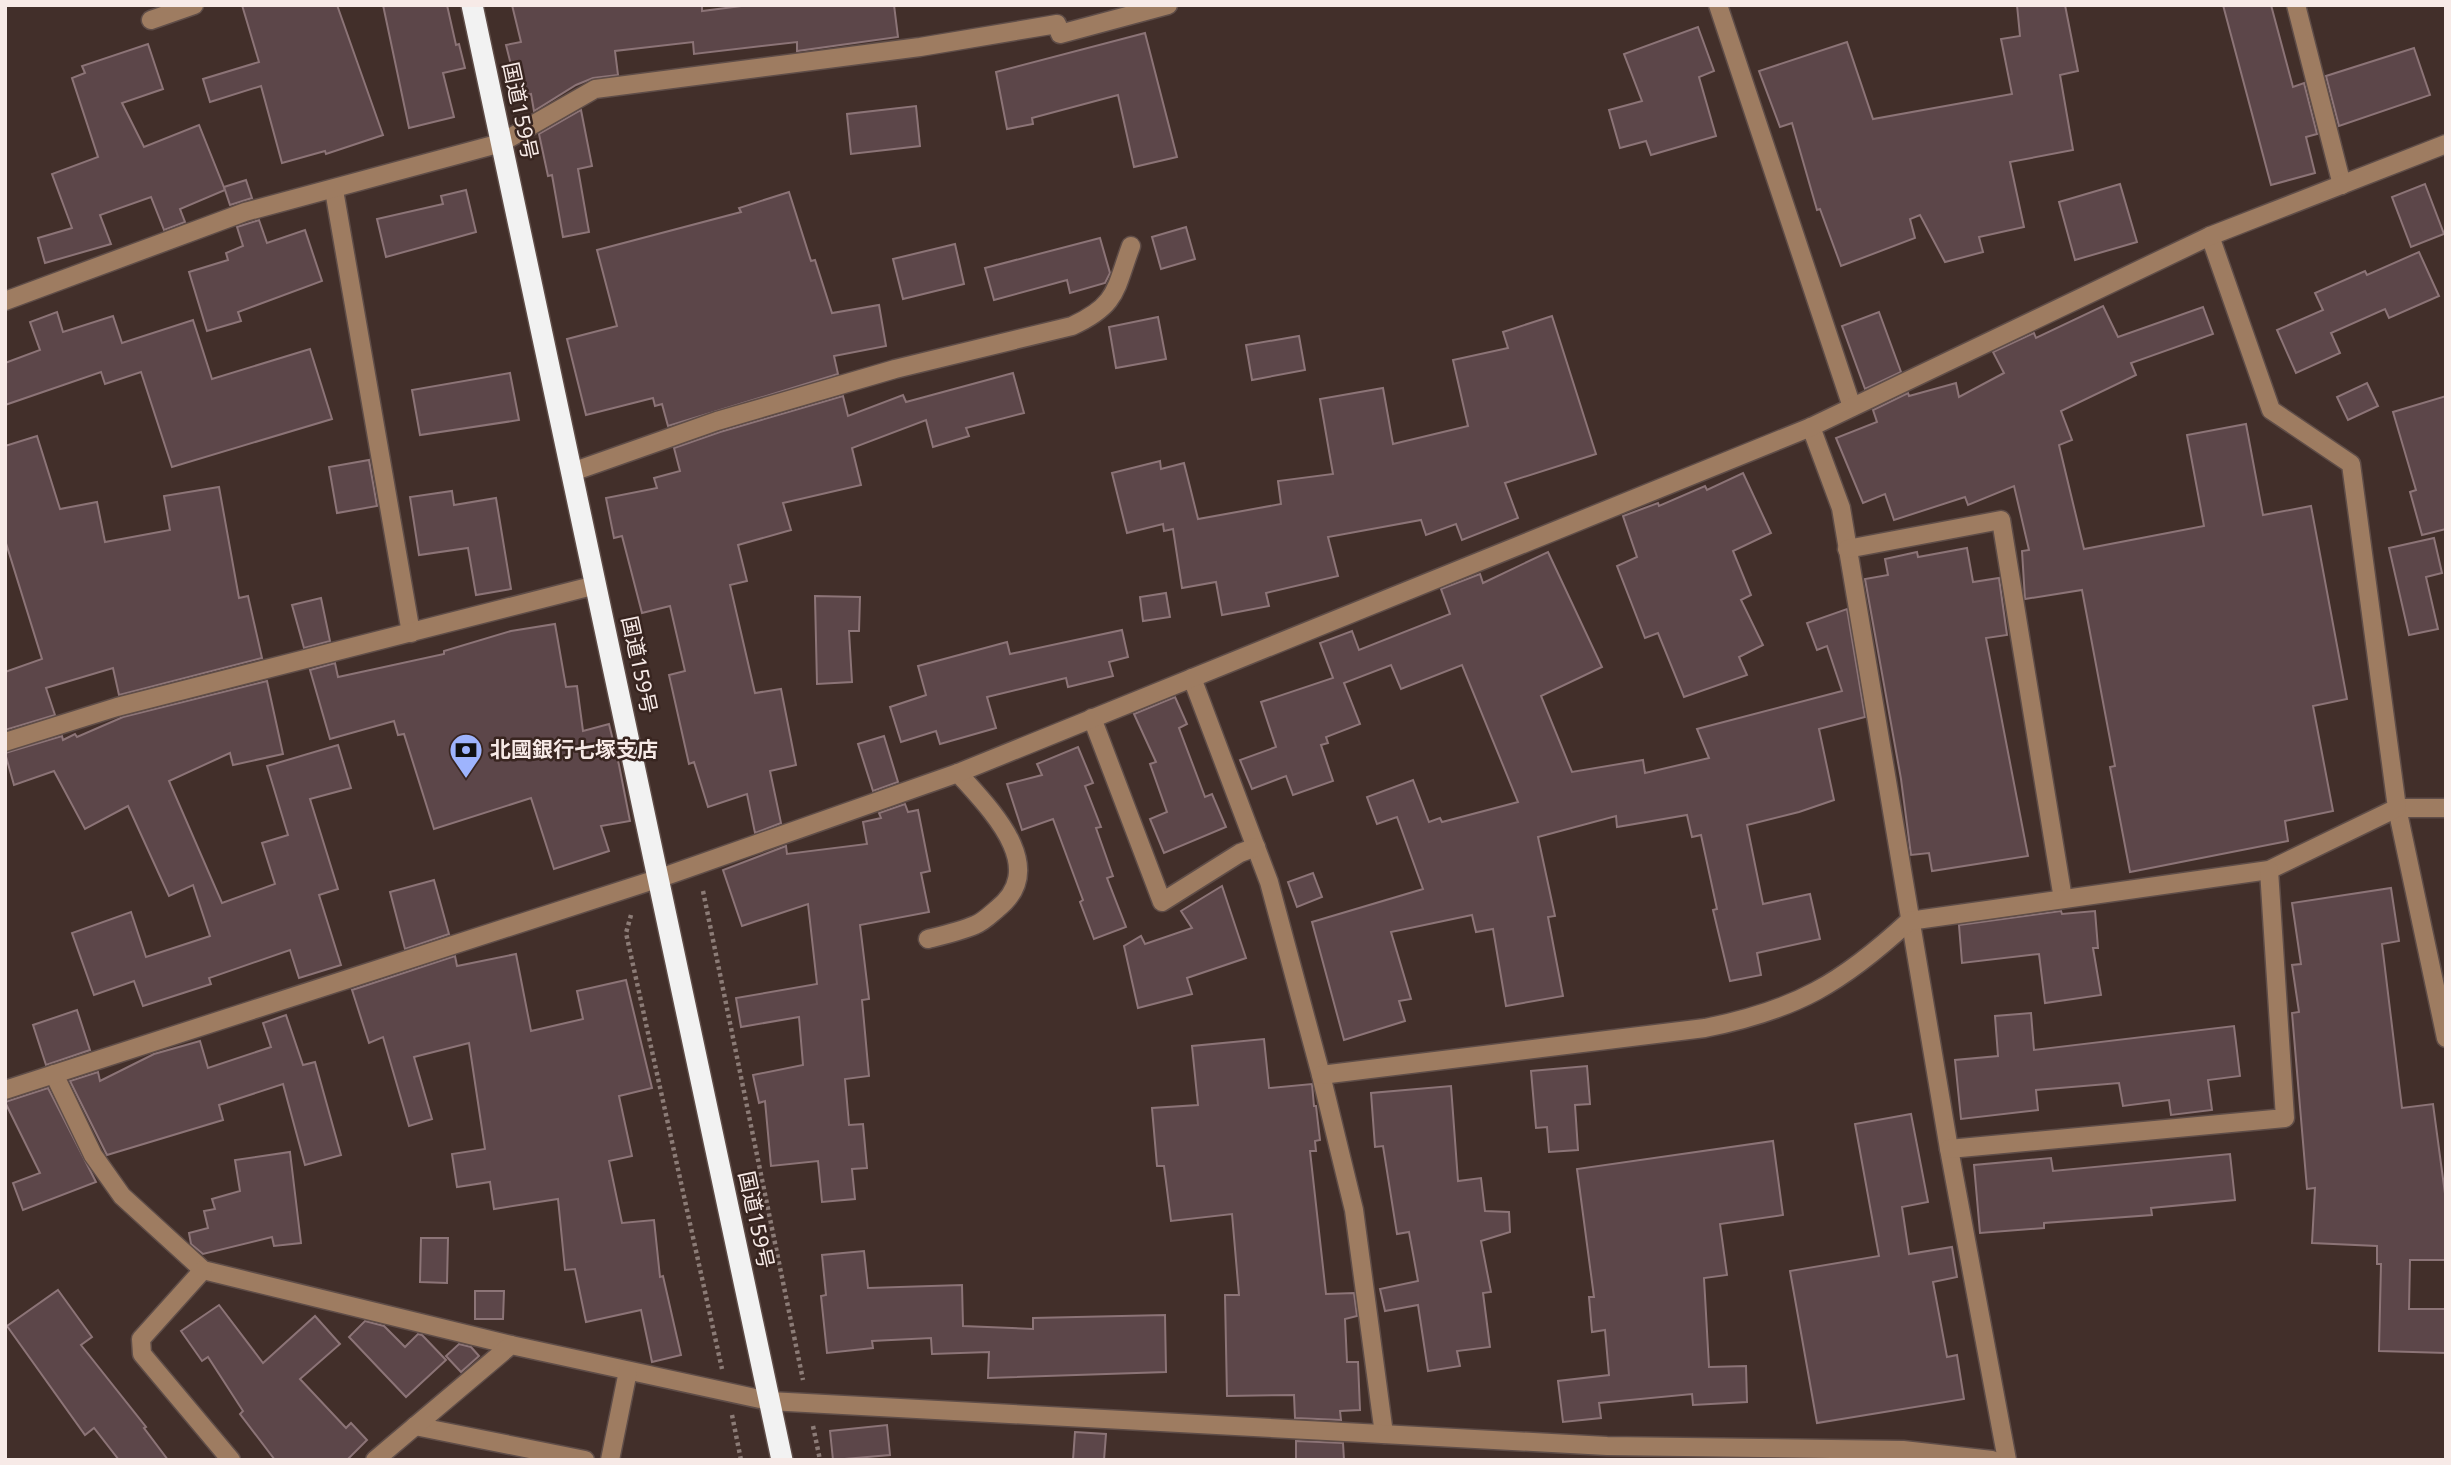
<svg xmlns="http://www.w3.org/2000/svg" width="2451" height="1465" viewBox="0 0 2451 1465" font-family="'Noto Sans','Noto Sans JP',sans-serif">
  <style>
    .building { fill: #5c4649; stroke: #8c7477; stroke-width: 2 }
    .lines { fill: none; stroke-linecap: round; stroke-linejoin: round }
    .minor-casing { stroke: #5f4d48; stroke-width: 21 }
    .highway-casing { stroke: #5f4d48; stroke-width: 24 }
    .path { stroke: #8c7c77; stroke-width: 4.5; stroke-dasharray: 3.5 3.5; stroke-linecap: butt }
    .minor { stroke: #9e7c61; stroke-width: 18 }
    .highway { stroke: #f2f2f2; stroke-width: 21 }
    .labels { text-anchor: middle; stroke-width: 5; stroke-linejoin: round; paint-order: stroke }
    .street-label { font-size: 21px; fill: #f7eae7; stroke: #382520 }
    .poi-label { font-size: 21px; font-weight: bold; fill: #f7eae7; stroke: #382520; text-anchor: start }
  </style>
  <rect width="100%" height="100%" fill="#422f2a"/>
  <g class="building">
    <polygon points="242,5 337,5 383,135 326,154 325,151 282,163 261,86 210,102 203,79 259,62"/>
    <polygon points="383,5 447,5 456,45 459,44 465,68 443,73 454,117 409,128"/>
    <polygon points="512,5 702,5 702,11 749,5 894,5 898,37 797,51 797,42 694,54 693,42 615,51 618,75 593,78 576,85 534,111 531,94 519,97 506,45 521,42"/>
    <polygon points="2017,5 2065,5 2078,71 2060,75 2073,150 2010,162 2024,227 1979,237 1983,252 1945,262 1920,215 1910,219 1915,238 1841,266 1820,209 1817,210 1792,123 1780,127 1759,71 1847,42 1873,119 2012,94 2001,39 2020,36"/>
    <polygon points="2223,5 2271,5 2293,87 2304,83 2317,134 2306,137 2315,173 2271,185"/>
    <polygon points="1698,27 1714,71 1699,77 1716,136 1651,155 1646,141 1620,148 1609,110 1642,101 1624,54"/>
    <polygon points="1145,33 1177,157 1134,167 1118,95 1032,118 1033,124 1007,129 996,72"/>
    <polygon points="148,44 163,89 122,103 144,147 199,125 225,190 180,209 185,222 164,230 151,197 100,215 111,244 45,263 38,238 72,228 52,174 98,157 72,78 85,73 82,66"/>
    <polygon points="2414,48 2430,95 2339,126 2326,76"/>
    <polygon points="916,106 920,146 851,154 847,114"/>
    <polygon points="581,110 592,166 578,169 589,232 563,237 552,175 548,176 539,134"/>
    <polygon points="246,180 252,198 230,205 224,187"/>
    <polygon points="2120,184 2137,242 2075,260 2059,202"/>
    <polygon points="2425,184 2444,234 2411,247 2392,197"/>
    <polygon points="466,190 476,232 386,257 377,219 443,204 441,196"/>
    <polygon points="789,192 811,261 815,260 832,313 879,305 886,346 834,356 838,374 668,426 662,404 655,406 653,398 586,415 567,339 617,326 597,250 741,212 739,208"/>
    <polygon points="259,220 267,243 305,230 322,281 238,312 241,321 207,331 189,272 228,260 226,253 243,246 237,227"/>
    <polygon points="1186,227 1195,259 1161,269 1152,237"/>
    <polygon points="1100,238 1110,273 1105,283 1070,293 1067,280 994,300 985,268"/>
    <polygon points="955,244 964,284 903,299 893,259"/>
    <polygon points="2419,252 2439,296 2389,318 2385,309 2331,333 2340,353 2296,373 2277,330 2323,310 2315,293 2365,271 2367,275"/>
    <polygon points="2103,306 2118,337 2203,307 2213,334 2131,363 2136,375 2061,411 2072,440 2059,445 2084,549 2204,526 2187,435 2246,424 2263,515 2311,506 2347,699 2313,706 2333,811 2285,821 2288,841 2130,872 2110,767 2115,766 2082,590 2025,599 2022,551 2029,550 2014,486 1968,505 1965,497 1894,520 1885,494 1863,503 1836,438 1877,422 1873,410 1908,393 1909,396 1956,383 1959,397 2004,373 1993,352 2034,333 2036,338"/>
    <polygon points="57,312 63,332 113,316 122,343 193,320 212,379 310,349 332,419 172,467 141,372 105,384 101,372 5,405 5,363 40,350 30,322"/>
    <polygon points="1879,312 1901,372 1865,389 1842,326"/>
    <polygon points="1552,316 1596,454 1505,483 1518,518 1462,540 1456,524 1426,535 1421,520 1328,537 1338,576 1266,593 1269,606 1222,615 1216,582 1182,588 1173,529 1164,531 1163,524 1127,533 1112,473 1160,461 1161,469 1184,463 1198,519 1281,504 1278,481 1333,474 1320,399 1383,388 1393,444 1468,426 1453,360 1508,348 1503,332"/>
    <polygon points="1158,317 1166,359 1116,368 1109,327"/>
    <polygon points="1299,336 1305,370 1252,380 1246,345"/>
    <polygon points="510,373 519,420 420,435 412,390"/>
    <polygon points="1013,373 1024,413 966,428 969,436 933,447 926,420 852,448 861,485 783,503 791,530 738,545 747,581 730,585 755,693 781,689 796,765 770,771 781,823 755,833 747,794 708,807 694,762 689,764 669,675 685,671 670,606 642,613 622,536 614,538 606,498 657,488 654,478 680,471 674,448 720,432 843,396 848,416 903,395 906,402"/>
    <polygon points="2367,383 2378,406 2348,420 2337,397"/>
    <polygon points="2446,396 2446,529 2422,535 2410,492 2416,490 2393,412"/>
    <polygon points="37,436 60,509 97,502 105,542 170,530 164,496 219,487 239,598 248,596 262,658 119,695 113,668 46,688 55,715 5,730 5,672 42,659 5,540 5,446"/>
    <polygon points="369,460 377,506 337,513 329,467"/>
    <polygon points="1743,473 1771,533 1733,551 1751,595 1741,600 1763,645 1739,657 1747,675 1684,697 1658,633 1645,638 1617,566 1637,557 1623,516 1658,503 1659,506 1705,486 1707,490"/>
    <polygon points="452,491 454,505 496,498 511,589 476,595 468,548 419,555 410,497"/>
    <polygon points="2434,538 2442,573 2426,577 2438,629 2409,635 2389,548"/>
    <polygon points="1967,548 1973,582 1999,578 2007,635 1986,638 2028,856 1932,871 1929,853 1911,855 1901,779 1865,579 1888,575 1885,559 1917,552 1918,557"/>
    <polygon points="1548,552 1602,667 1541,696 1572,772 1643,760 1645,773 1709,758 1697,729 1842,691 1827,646 1817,650 1807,623 1847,609 1865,717 1819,729 1834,800 1799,812 1747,825 1763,904 1810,894 1820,939 1757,953 1761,975 1730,981 1713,910 1717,909 1701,835 1692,837 1687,815 1617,827 1616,816 1538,837 1555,916 1548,917 1563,996 1506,1006 1493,929 1476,932 1472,915 1391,932 1411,999 1399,1001 1405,1021 1344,1040 1312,922 1423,889 1397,817 1377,824 1367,797 1413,780 1429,822 1440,818 1442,822 1518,802 1462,665 1401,689 1391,665 1344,683 1360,724 1326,737 1328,743 1321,745 1333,781 1293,795 1286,776 1252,789 1240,760 1276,747 1261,702 1333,678 1320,643 1352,631 1359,650 1450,614 1441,589 1480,574 1483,583"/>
    <polygon points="1166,593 1170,617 1143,621 1140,597"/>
    <polygon points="815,596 860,597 859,631 849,631 852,682 817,684"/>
    <polygon points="321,598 330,641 304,648 292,605"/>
    <polygon points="555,624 566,687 577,686 583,731 609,724 619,765 630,821 601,826 609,851 554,869 531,798 434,829 404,734 398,735 394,721 330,739 310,670 335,663 338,677 444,654 444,651 511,631"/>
    <polygon points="1122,630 1128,657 1109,662 1113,676 1068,687 1066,678 987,697 996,728 940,744 936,731 901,742 890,707 926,695 918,666 1007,642 1010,654"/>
    <polygon points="267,681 283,754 233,765 230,753 169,781 222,903 275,884 262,843 288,835 267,766 338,745 351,788 310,799 338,889 319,895 341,965 299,978 290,950 209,978 211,984 143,1006 134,981 94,995 72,933 131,912 146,957 210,936 193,885 169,896 128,806 85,829 54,771 14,785 5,753 62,736 63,740 75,734 77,737 123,717"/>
    <polygon points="1175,697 1187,724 1179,728 1205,797 1212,794 1226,827 1164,853 1150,819 1167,812 1150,764 1156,762 1134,714"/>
    <polygon points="884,736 898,782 873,791 858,744"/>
    <polygon points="1078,747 1093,783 1085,786 1101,827 1096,828 1113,876 1107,878 1126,927 1094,939 1080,902 1083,900 1053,819 1022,830 1007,784 1042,775 1037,764"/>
    <polygon points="905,804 908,812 918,810 930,871 921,873 929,912 860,925 869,999 862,1000 869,1076 845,1079 849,1125 863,1124 867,1168 852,1169 855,1199 822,1202 818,1161 771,1166 765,1101 759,1103 753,1075 803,1065 799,1017 741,1027 736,998 817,984 808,904 742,926 723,870 786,846 787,854 867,844 863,822 881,818 879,813"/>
    <polygon points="1313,873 1322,897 1297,907 1288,882"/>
    <polygon points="434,880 449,934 405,949 390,892"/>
    <polygon points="1222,886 1246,958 1187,978 1192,994 1138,1008 1124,946 1141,936 1145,944 1192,928 1181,911"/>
    <polygon points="2391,888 2399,941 2382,944 2402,1108 2433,1104 2446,1201 2446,1260 2410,1260 2409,1309 2446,1309 2446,1353 2379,1351 2381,1264 2377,1264 2377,1246 2312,1243 2315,1188 2307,1189 2292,1013 2299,1012 2292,965 2301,964 2292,903"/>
    <polygon points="2061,911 2062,914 2095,911 2098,948 2093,948 2101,995 2045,1003 2039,954 1962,963 1959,925"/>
    <polygon points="516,954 531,1031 583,1019 577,991 626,980 652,1088 619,1096 632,1156 609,1161 622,1223 654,1220 660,1277 663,1276 681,1355 652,1362 641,1310 586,1322 575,1269 565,1270 558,1199 494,1209 490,1182 457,1187 452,1154 485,1149 469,1043 414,1057 432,1119 409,1126 383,1037 369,1043 352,990 455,956 457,966"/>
    <polygon points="77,1010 90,1050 46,1065 33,1025"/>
    <polygon points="2031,1013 2034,1050 2234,1026 2240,1076 2208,1080 2212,1110 2171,1115 2169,1100 2123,1106 2119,1083 2036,1090 2038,1110 1961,1119 1955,1060 1998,1056 1995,1016"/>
    <polygon points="286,1015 303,1065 315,1062 341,1155 305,1165 283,1084 219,1105 223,1120 107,1155 70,1081 98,1072 100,1081 154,1054 200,1041 208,1068 271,1047 263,1023"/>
    <polygon points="1264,1039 1269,1088 1312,1084 1314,1106 1316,1106 1320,1140 1315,1141 1316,1151 1310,1151 1326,1294 1354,1293 1357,1316 1345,1319 1347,1362 1358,1362 1360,1410 1340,1411 1341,1420 1295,1418 1294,1395 1227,1396 1225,1295 1239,1295 1232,1214 1171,1221 1164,1166 1157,1166 1152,1108 1198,1105 1192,1046"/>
    <polygon points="1587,1066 1590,1104 1575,1105 1578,1150 1549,1152 1547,1127 1536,1128 1531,1071"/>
    <polygon points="1451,1086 1458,1181 1481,1178 1485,1211 1509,1212 1510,1232 1481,1241 1491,1292 1483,1293 1490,1347 1457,1351 1460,1366 1428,1371 1418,1305 1385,1311 1380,1289 1418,1281 1409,1232 1397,1234 1383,1146 1375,1147 1371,1093"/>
    <polygon points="48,1088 96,1182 23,1210 13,1183 40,1173 5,1102"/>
    <polygon points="1911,1114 1928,1202 1902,1207 1909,1254 1952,1247 1957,1277 1933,1282 1947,1357 1957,1355 1964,1399 1817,1423 1790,1271 1879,1256 1855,1124"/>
    <polygon points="1773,1141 1783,1215 1720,1224 1727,1275 1704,1278 1709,1367 1746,1366 1747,1402 1693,1405 1692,1394 1599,1403 1601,1418 1563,1422 1558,1381 1609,1375 1605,1330 1592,1332 1589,1297 1594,1297 1577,1169"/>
    <polygon points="290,1152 301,1243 274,1246 272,1237 203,1254 191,1244 189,1233 208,1228 204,1211 215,1209 212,1199 240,1191 235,1160"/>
    <polygon points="2230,1154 2235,1200 2151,1208 2152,1215 2044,1223 2044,1228 1980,1233 1974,1165 2051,1158 2053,1171"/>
    <polygon points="421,1238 448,1238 447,1283 420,1282"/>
    <polygon points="864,1251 868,1288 962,1285 963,1326 1033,1329 1033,1318 1165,1315 1166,1372 988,1378 989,1352 932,1354 931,1338 872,1341 873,1348 827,1353 821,1296 826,1295 822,1255"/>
    <polygon points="58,1290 92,1337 81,1345 146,1427 144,1428 168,1460 119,1460 94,1428 85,1435 7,1326"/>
    <polygon points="475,1291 504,1291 503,1319 475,1319"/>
    <polygon points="219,1305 263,1363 315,1316 340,1344 300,1379 346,1428 351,1423 367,1440 347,1460 275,1460 240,1414 243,1411 208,1357 202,1361 181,1331"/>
    <polygon points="365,1321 384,1326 405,1347 418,1334 422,1335 446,1360 406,1397 349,1337"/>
    <polygon points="459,1344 471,1347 479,1356 461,1372 446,1356"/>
    <polygon points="887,1425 890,1455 833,1460 830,1431"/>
    <polygon points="1075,1432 1106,1434 1104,1460 1073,1460"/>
    <polygon points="1296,1441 1343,1443 1344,1460 1296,1460"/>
  </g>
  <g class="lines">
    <defs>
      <g id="minor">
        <polyline points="1718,5 1852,407"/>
        <polyline points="2296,5 2342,185"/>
        <polyline points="151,20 194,5"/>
        <polyline points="334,190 411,633"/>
        <polyline points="5,301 245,212 501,143 595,89 920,47 1057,24 1060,34 1168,5"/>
        <polyline points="1811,427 1841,508 1949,1149 2007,1460"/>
        <path d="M572,472L717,421L895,369L1072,326C1118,305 1115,289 1131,246"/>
        <polyline points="1847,549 2001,520 2063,899"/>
        <polyline points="1192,678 1269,882 1321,1075 1354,1210 1384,1434"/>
        <polyline points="1092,718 1162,902 1240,853 1256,847"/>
        <polyline points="5,742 117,707 596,585"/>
        <polyline points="2446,808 2397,808 2446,1038"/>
        <path d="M928,939C944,935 961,931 975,925C983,922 991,914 997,909C1050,867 990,809 958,773"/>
        <polyline points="54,1074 93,1155 122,1196 203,1270 511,1345"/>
        <path d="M1321,1075L1705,1028C1796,1010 1842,983 1909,921L2269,870L2397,808L2351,464L2271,410L2210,236"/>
        <polyline points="5,1090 660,878 958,773 1811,427 2210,236 2446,144"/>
        <polyline points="1949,1149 2285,1118 2269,870"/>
        <polyline points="203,1270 141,1339 142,1354 231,1460"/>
        <polyline points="415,1426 585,1460"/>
        <polyline points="375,1460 511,1345 769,1401 1607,1446 1903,1450 1992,1460"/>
        <polyline points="610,1460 628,1371"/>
      </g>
      <polyline id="highway" points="472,5 782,1460"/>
    </defs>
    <use href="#minor" class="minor-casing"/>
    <use href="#highway" class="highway-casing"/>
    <g class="path">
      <polyline points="703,891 803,1380"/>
      <polyline points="631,915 626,933 722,1369"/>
      <polyline points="732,1415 741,1460"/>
      <polyline points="813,1426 820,1460"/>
    </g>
    <use href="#minor" class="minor"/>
    <use href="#highway" class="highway"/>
  </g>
  <defs>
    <symbol id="bank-pin" viewBox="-11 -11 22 30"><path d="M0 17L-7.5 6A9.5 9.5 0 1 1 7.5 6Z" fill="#9eb4fd" stroke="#382520"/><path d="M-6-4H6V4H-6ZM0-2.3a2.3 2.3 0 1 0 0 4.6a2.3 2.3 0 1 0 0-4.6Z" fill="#111"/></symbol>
  </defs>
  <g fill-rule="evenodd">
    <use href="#bank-pin" x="447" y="731" width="38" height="52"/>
  </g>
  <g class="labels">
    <g class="street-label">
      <text transform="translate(520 111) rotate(78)" y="7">国道159号</text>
      <text transform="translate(639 665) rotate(78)" y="7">国道159号</text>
      <text transform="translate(756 1220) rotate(78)" y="7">国道159号</text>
    </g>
    <g class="poi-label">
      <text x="490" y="757">北國銀行七塚支店</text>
    </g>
  </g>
  <rect width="2451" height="1465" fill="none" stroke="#f7eae7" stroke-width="14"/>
</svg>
